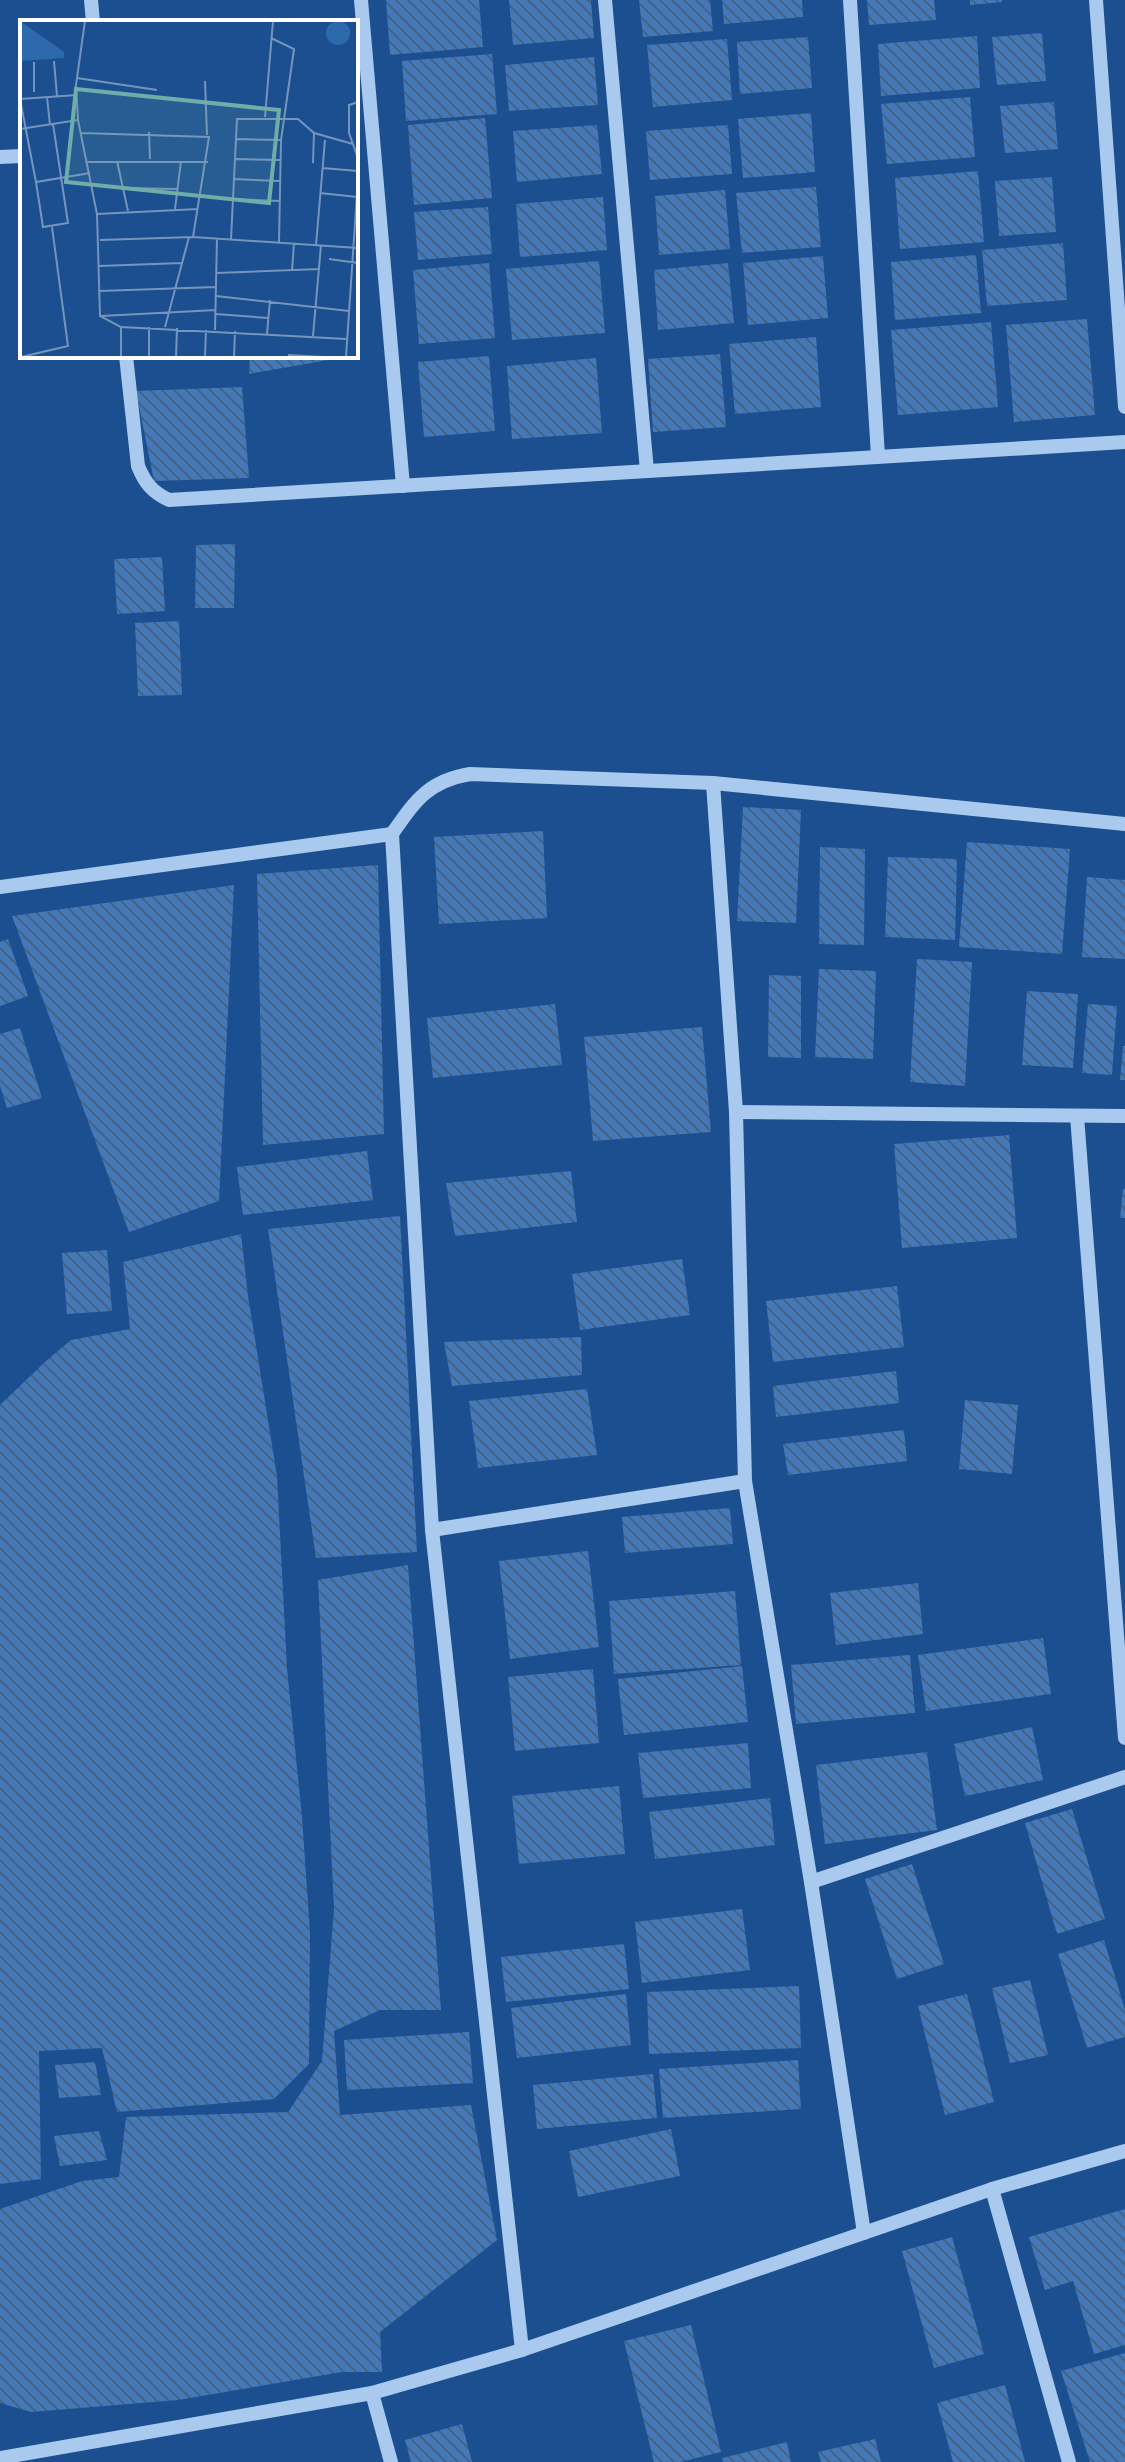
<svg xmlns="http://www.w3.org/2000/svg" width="1125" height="2462" viewBox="0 0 1125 2462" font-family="Mulish,sans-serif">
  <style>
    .building { fill: url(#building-back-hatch) }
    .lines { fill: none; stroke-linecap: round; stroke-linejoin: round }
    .minor { stroke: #a9c9ee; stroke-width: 14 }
    .inset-road { fill: none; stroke: #7695bc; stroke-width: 2 }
    .view { fill: #6fada8; fill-opacity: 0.15; stroke: #6fada8; stroke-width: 4 }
    .inset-edge { fill: none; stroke: #fff; stroke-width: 4 }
  </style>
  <defs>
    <pattern id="building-back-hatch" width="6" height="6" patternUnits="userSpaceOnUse" patternTransform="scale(2)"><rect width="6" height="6" fill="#4478b7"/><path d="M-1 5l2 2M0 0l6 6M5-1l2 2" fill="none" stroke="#486282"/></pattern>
  </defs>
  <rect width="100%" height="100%" fill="#1b4f8f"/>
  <g class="building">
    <polygon points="386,0 479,0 483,47 390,55"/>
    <polygon points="509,0 591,0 594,38 513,45"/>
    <polygon points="639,0 710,0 713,31 643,37"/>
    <polygon points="722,0 802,0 803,17 724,24"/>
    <polygon points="867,0 934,0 936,20 869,25"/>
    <polygon points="970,0 1002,0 1002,2 970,5"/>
    <polygon points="1042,33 1046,81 997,85 992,37"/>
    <polygon points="977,36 980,88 881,96 878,44"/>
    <polygon points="808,37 812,88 740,94 737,42"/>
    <polygon points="727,39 732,100 653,107 647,45"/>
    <polygon points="492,54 497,114 406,121 402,61"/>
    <polygon points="594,57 598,105 509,111 505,65"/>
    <polygon points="970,97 975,157 887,164 881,104"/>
    <polygon points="1054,102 1058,149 1005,153 1000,106"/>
    <polygon points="811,113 815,172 743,178 738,119"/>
    <polygon points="485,118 492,198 414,205 408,125"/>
    <polygon points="597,125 602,174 517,182 513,131"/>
    <polygon points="728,125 732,174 650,180 646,131"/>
    <polygon points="978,171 984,242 900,249 895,178"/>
    <polygon points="1052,177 1056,232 999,236 995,181"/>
    <polygon points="816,187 821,247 742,253 736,193"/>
    <polygon points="725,190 730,249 659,255 655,196"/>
    <polygon points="603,197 607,250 520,257 516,204"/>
    <polygon points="488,207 492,254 418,260 414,212"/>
    <polygon points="1063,243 1067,300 987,306 982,250"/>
    <polygon points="976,255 981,313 895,320 891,262"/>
    <polygon points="823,256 828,318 748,325 743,263"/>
    <polygon points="599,261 605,333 512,340 506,269"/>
    <polygon points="489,263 495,338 419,344 413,270"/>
    <polygon points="728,263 734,323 658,330 654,270"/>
    <polygon points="1087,319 1095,415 1014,422 1006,325"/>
    <polygon points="991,322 998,407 898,415 891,330"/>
    <polygon points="816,337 821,407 735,414 729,344"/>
    <polygon points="720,354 726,427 653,432 648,359"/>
    <polygon points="250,356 340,356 340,358 249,374"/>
    <polygon points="489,356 495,431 424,437 418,362"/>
    <polygon points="596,358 602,433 512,439 507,366"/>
    <polygon points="242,387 249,478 154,481 136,391"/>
    <polygon points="235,544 234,608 195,608 196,545"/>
    <polygon points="162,557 165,611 117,614 114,559"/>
    <polygon points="179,621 182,695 138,696 135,623"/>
    <polygon points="743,807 801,810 796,923 737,921"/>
    <polygon points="543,831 547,918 439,924 434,837"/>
    <polygon points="967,842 1070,849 1062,954 959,947"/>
    <polygon points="820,847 865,849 864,945 819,944"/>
    <polygon points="888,857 957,859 955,940 885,937"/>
    <polygon points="378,865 384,1134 263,1145 257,874"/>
    <polygon points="1087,877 1125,880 1125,959 1082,957"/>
    <polygon points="234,885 219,1201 129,1232 12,916"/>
    <polygon points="8,939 28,996 0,1006 0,942"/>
    <polygon points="917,959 972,962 965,1086 910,1082"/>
    <polygon points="819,969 876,971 873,1059 815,1057"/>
    <polygon points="769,975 801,976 801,1058 768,1057"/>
    <polygon points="1027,991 1078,994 1073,1068 1022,1065"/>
    <polygon points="555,1004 562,1065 433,1078 427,1018"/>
    <polygon points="1088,1004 1117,1006 1112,1075 1082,1073"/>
    <polygon points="702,1027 711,1132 593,1141 584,1037"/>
    <polygon points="20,1028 42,1098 7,1108 0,1086 0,1034"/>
    <polygon points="1123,1046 1125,1046 1125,1080 1120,1080"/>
    <polygon points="1009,1135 1017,1238 902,1248 894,1144"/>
    <polygon points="367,1151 373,1200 243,1215 237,1167"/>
    <polygon points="571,1171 577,1222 455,1236 446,1183"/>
    <polygon points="1123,1189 1125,1189 1125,1218 1120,1218"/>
    <polygon points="400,1216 417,1552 316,1558 268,1229"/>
    <polygon points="241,1234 248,1296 277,1476 287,1669 302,1817 310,1932 309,2064 274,2099 117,2112 102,2048 39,2051 41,2179 0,2184 0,1405 45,1362 71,1340 130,1329 123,1262"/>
    <polygon points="107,1250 112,1311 67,1314 62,1253"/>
    <polygon points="682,1259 690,1315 580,1330 572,1274"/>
    <polygon points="897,1286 904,1347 773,1362 766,1301"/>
    <polygon points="581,1337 582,1375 452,1386 444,1342"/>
    <polygon points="896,1371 899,1403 776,1417 773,1386"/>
    <polygon points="587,1389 597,1455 478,1468 469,1401"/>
    <polygon points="965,1400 1018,1405 1012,1474 959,1469"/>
    <polygon points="904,1430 907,1461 788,1475 783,1444"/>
    <polygon points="730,1508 733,1544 625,1553 622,1517"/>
    <polygon points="588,1551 599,1647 510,1659 499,1561"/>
    <polygon points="408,1565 441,2010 380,2010 334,2031 340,2115 471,2105 497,2240 380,2332 382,2372 342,2372 178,2400 31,2412 0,2403 0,2209 82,2181 119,2177 126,2117 288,2112 322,2061 334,1909 318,1580"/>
    <polygon points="918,1583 923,1634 836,1645 830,1593"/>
    <polygon points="735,1591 741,1665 614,1674 609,1601"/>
    <polygon points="1043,1638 1051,1694 926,1711 918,1655"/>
    <polygon points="910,1655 915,1713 796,1724 791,1665"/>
    <polygon points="742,1666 748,1722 624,1735 618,1679"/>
    <polygon points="593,1669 599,1743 515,1751 508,1677"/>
    <polygon points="1032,1727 1043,1780 965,1796 954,1744"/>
    <polygon points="748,1743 751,1788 643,1798 638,1753"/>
    <polygon points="927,1752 937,1830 825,1844 816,1765"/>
    <polygon points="619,1786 625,1854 519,1864 512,1796"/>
    <polygon points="770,1798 775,1845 655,1859 649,1812"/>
    <polygon points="1072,1809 1105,1919 1057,1934 1025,1823"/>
    <polygon points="912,1864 944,1964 897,1979 865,1879"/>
    <polygon points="742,1909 750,1970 642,1983 635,1922"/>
    <polygon points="1104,1940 1125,2010 1125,2037 1087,2048 1058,1954"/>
    <polygon points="624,1944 629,1989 506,2002 501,1957"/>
    <polygon points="1030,1980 1048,2055 1010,2063 992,1988"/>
    <polygon points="799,1986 801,2048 649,2054 647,1992"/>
    <polygon points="626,1994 631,2045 517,2058 511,2008"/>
    <polygon points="967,1994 994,2102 945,2115 918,2006"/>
    <polygon points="469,2032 473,2083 347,2090 344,2040"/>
    <polygon points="798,2060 801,2109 663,2118 659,2069"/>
    <polygon points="95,2062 101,2095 59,2098 55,2065"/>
    <polygon points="653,2074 657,2118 537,2129 533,2085"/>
    <polygon points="671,2129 680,2176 578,2197 569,2151"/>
    <polygon points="99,2131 107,2160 60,2166 54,2136"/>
    <polygon points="1125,2209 1125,2345 1094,2354 1073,2281 1045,2290 1029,2237"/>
    <polygon points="952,2237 984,2354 934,2368 902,2251"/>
    <polygon points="691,2325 721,2452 680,2462 654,2462 624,2341"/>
    <polygon points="1125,2353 1125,2462 1090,2462 1061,2371"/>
    <polygon points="1005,2385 1025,2462 953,2462 937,2403"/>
    <polygon points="462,2424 472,2462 411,2462 405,2440"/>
    <polygon points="875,2439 881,2462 821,2462 818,2452"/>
    <polygon points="787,2442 791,2462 723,2462 722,2458"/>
  </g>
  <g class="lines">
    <g class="minor">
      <polyline points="91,0 93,22"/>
      <polyline points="361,0 403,486"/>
      <polyline points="605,0 647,471"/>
      <polyline points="850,0 878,456"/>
      <polyline points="1096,0 1125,407"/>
      <polyline points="0,157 22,156"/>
      <path d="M126,356L138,466C145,483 152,492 169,500L1125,442"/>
      <polyline points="713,783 736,1112 745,1481 811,1882 864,2233"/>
      <polyline points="0,887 392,834"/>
      <polyline points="736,1112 1125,1116"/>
      <polyline points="1077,1116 1125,1738"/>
      <polyline points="432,1530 745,1481"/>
      <polyline points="811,1882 1125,1777"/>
      <polyline points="992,2189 1069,2462"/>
      <path d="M522,2350L432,1530L392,834C415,801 428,781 470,774L713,783L1125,824"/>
      <polyline points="372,2393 391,2462"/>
      <polyline points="0,2458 372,2393 522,2350 992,2189 1125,2151"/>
    </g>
  </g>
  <g transform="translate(20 20)">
    <rect width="338" height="338" fill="#1b4f8f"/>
    <path d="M306 13a12 12 0 1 1 24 0a12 12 0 1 1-24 0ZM0,1L44,32V38L0,41Z" fill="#2e69ad"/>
    <path class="inset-road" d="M65,1L56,65L58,100L77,194L80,296L101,307V337M251,18L274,29L261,120L259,222M34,41L37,76M14,42V72M57,58L137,70M185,61L187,115M27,77L30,105M0,79L16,162L70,153M0,79L57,75M338,82L329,85V113L338,138M245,97L253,1M0,109L58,100M129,112L130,139M61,113L189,117L173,217M294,113L333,124M215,119L261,120M214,139L261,140M97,141L108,191M67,142H188M302,148L338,151M213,159L260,161M16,162L23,207L48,203L33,104M103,168L157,169M300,173L337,177M213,179L260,181M155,189L161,141M77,194L178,189M211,219L217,99H278L294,113L293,143M80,220L173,217L338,228M296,225L305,120M309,239L338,243M79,246L162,243M272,251L274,223M196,253L300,249M79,271L196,267M196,276L329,291M196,294L248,298M81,296L196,290M101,307L326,319M145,307L169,217M195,310L197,218M247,314L250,280M293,316L301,225M268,335L304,337M1,337L48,326L32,207M129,337V307M156,337L157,308M185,337L186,310M214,337L215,311M326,337L338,159"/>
    <path class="view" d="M56,69L259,90L249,183L46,162Z"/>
    <rect width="338" height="338" class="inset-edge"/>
  </g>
</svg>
